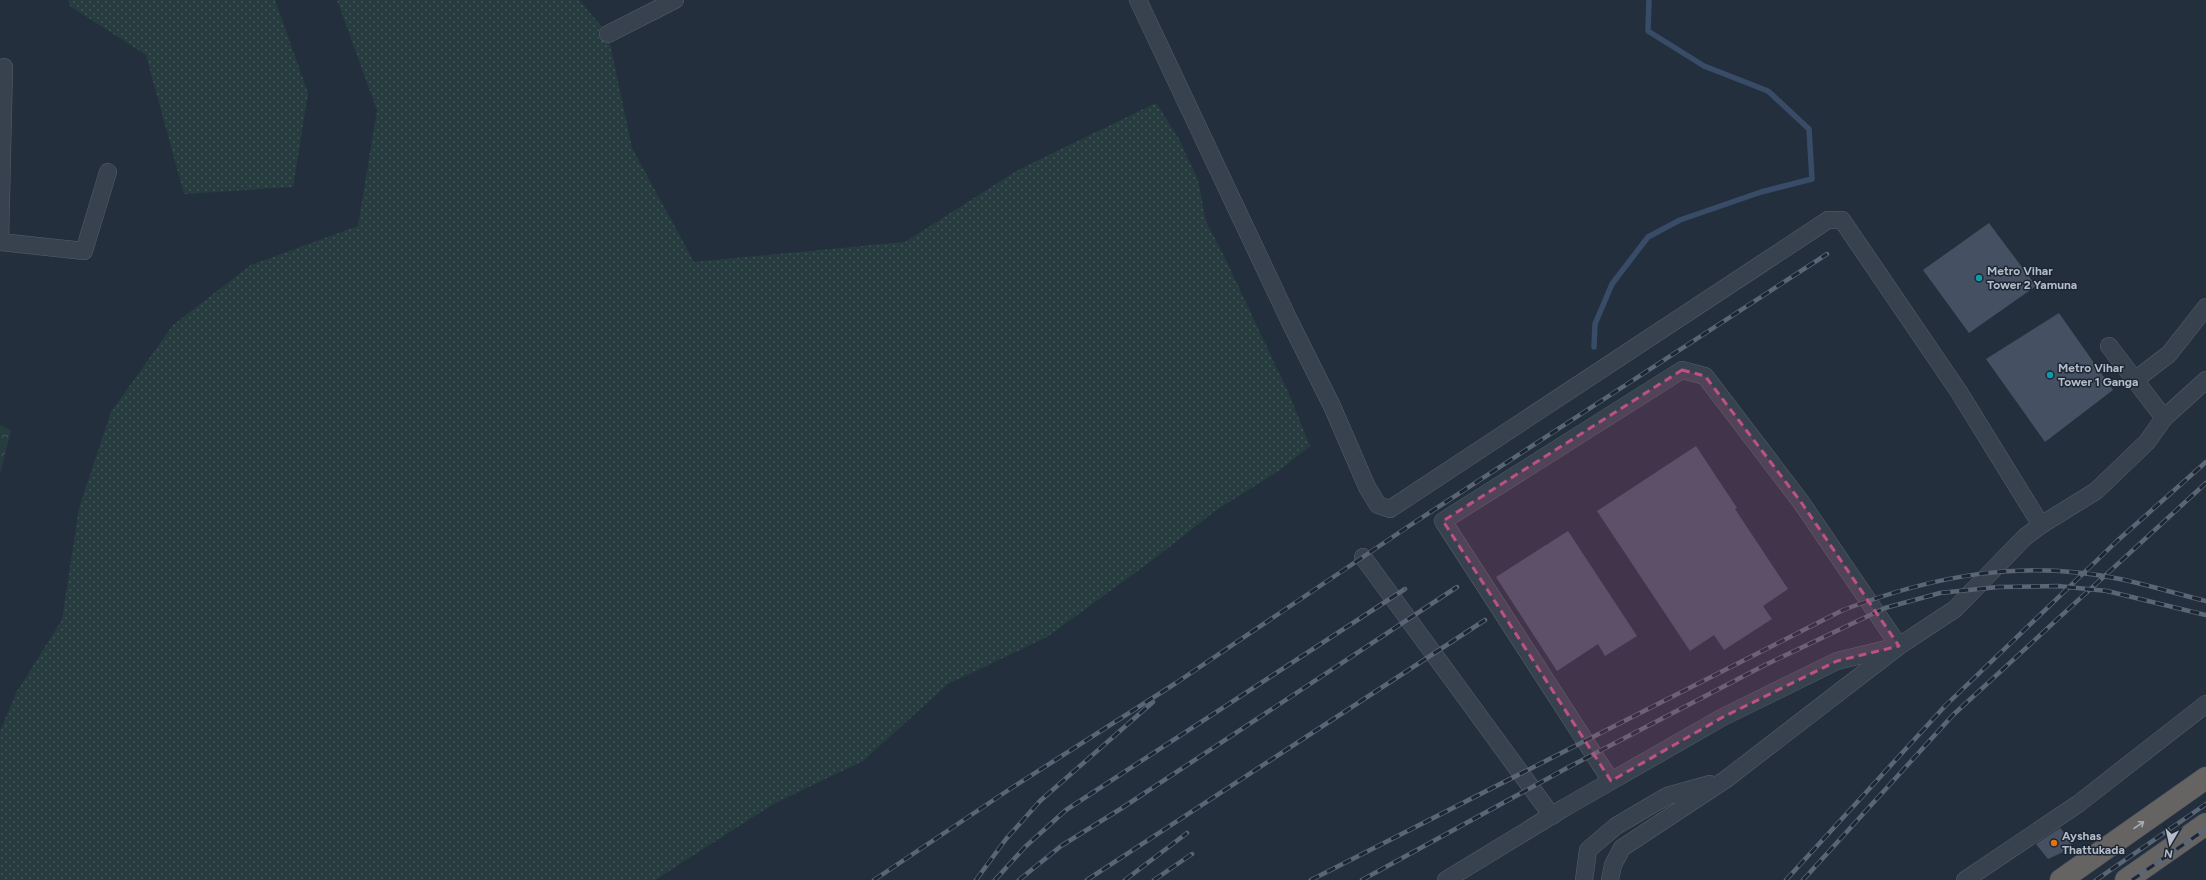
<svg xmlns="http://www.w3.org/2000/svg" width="2206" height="880" viewBox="0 0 2206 880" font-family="Figtree,sans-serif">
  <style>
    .grass { fill: url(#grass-dots) }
    .forest { fill: url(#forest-crowns) }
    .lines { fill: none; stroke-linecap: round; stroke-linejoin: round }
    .stream { stroke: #394c67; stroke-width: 5.5 }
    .building { fill: #455162 }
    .minor-casing { stroke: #565f6c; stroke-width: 18 }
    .trunk-casing { stroke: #434c59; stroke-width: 23 }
    .minor { stroke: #38414e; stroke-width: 17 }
    .trunk { stroke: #656462; stroke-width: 22 }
    .rail-casing { stroke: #5a6575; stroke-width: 4.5 }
    .rail { stroke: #1d2633; stroke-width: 3; stroke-dasharray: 9; stroke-linecap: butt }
    .oneway { stroke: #a8afba }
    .marked { fill: #bd5182; fill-opacity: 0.2; stroke: #bd5182; stroke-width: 3; stroke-dasharray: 8 5; stroke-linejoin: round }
    .culture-dot { fill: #0f9aa8; stroke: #1d2633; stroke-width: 1.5 }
    .food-dot { fill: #e8710a; stroke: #1d2633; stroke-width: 1.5 }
    .labels { text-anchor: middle; stroke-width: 3; stroke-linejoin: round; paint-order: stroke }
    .poi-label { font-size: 12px; font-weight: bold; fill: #b4bcc9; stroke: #1d2633; text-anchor: start }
  </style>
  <defs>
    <pattern id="grass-dots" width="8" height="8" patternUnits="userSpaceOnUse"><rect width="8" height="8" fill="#263c3f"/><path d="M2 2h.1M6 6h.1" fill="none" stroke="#435659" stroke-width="1.8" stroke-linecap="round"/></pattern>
    <pattern id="forest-crowns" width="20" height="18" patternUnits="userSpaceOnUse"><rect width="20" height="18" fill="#263c3f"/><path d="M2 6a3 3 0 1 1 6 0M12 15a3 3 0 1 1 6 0" fill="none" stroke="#435659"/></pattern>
  </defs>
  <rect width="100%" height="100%" fill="#242f3e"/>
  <g class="grass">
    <polygon points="68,0 275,0 308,93 293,187 184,194 146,55 70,6"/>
    <polygon points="337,0 579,0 608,34 632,148 694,262 905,242 1018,170 1156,103 1179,139 1198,180 1206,222 1222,252 1289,394 1310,446 1280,470 1215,511 1154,559 1047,637 948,684 863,761 775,803 655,880 0,880 0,732 16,693 62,620 79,508 111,412 173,325 251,265 358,226 377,110"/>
  </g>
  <polygon class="forest" points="0,425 11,430 0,474"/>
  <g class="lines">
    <polyline class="stream" points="1594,347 1595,324 1612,284 1648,237 1680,220 1761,192 1812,179 1809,129 1768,91 1704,66 1648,31 1649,0"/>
  </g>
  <g class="building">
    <polygon points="1989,223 2036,286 1969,333 1923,270"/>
    <polygon points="2059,313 2113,390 2045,442 1986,359"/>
    <polygon points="1696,446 1737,508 1735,509 1788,589 1763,606 1772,619 1724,650 1714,635 1690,651 1597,511"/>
    <polygon points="1568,531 1637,636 1605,656 1598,644 1557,671 1496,577"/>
    <polygon points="2060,828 2073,843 2061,853 2048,859 2036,844"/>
  </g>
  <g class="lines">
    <defs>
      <g id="minor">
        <polyline points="1138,0 1289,320 1332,406 1367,487 1378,505 1390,509 1828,220 1842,220 1959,392 2041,525 2025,537 1955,609 1899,646 1725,780 1622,848 1613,865 1610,880"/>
        <polyline points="608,34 675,0"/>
        <polyline points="4,67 0,242 84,251 108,172"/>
        <polyline points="2135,380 2169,354 2206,307"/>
        <polyline points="2164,418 2206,380"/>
        <polyline points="2041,525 2096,491 2147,442 2164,418 2109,346"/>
        <polyline points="1363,557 1552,816"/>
        <polyline points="1446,880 1564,808 1723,717 1837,661 1899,646 1801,502 1705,376 1682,370 1443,521 1611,781"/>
        <polyline points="1584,880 1588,850 1616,826 1667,796 1710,784"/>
        <polyline points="1965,880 2078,804 2206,704"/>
      </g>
      <g id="trunk">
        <polyline points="2061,880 2206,778"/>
        <polyline points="2126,880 2206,824"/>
      </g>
    </defs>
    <use href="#minor" class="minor-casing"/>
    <use href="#trunk" class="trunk-casing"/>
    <use href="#minor" class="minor"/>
    <use href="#trunk" class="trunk"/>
    <defs>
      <g id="rail">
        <polyline points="874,880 1010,789 1176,683 1409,526 1827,254"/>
        <polyline points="976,880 1006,839 1040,801 1153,702"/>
        <polyline points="995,880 1025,847 1066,810 1405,589"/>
        <polyline points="1019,880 1061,846 1122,808 1457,587"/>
        <polyline points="1087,880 1485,620"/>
        <polyline points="1125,880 1187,833"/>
        <polyline points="1154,880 1192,854"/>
        <path d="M1311,880L1843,610C1936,575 2022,559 2120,579C2149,585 2177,594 2206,601"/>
        <polyline points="1362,880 1567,768 1765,665 1885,608 1940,593 1998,587 2058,586 2107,591 2206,615"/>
        <polyline points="1786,880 1945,706 2117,541 2206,462"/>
        <polyline points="1803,880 1953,715 2206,483"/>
        <polyline points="2096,880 2206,804"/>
        <polyline points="2132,880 2206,829"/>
      </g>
    </defs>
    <use href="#rail" class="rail-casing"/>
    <use href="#rail" class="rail"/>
  </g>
  <defs><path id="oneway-shaft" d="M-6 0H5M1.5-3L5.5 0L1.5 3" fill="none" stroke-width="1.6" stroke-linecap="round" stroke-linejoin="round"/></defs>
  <use class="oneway" href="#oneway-shaft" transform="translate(2139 825) rotate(-35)"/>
  <path class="marked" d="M1682,370L1705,376L1801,502L1899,646L1837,661L1723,717L1611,781L1443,521Z"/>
  <g class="culture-dot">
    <circle cx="1979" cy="278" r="4"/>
    <circle cx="2050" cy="375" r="4"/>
  </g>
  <circle class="food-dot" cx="2054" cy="843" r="4"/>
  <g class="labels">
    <g class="poi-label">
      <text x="1987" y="275">Metro Vihar<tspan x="1987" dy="14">Tower 2 Yamuna</tspan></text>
      <text x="2058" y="372">Metro Vihar<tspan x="2058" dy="14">Tower 1 Ganga</tspan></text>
      <text x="2062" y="840">Ayshas<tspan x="2062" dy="14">Thattukada</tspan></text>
    </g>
  </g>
  <g transform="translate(2170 844) rotate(189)" stroke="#1d2633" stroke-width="3" paint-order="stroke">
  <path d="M0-3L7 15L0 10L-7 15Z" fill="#b4bcc9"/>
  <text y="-6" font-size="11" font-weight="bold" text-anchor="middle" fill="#b4bcc9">N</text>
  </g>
</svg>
